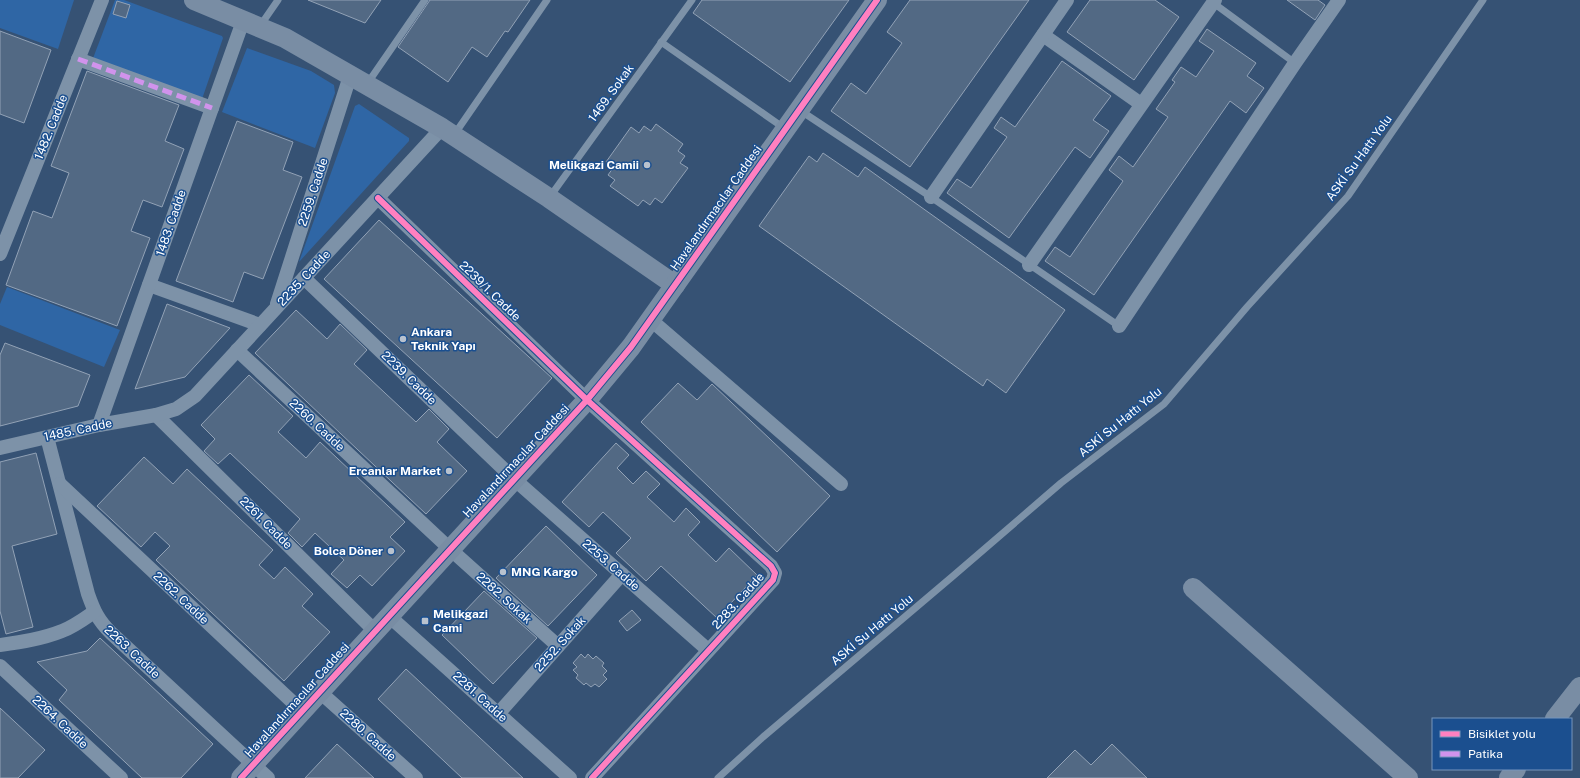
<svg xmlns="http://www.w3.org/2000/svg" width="1580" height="778" viewBox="0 0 1580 778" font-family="'Public Sans',sans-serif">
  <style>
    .green { fill: #2f66a5 }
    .building { fill: #526984; stroke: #92a2b6 }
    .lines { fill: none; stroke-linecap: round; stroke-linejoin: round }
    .lane { stroke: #7d92a8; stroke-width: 7 }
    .street { stroke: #7d92a8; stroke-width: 14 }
    .secondary { stroke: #798da4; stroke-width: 20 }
    .quiet { stroke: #d193ec; stroke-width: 5; stroke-dasharray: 10 5; stroke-linecap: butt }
    .cycleway-casing { stroke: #1b4f8f; stroke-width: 8 }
    .cycleway { stroke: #ff80c0; stroke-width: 6 }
    .poi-dot { fill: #b9c2ce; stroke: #1b4f8f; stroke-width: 1.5 }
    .labels { text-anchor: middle; stroke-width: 3; stroke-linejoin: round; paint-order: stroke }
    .street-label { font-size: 12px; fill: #fff; stroke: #1b4f8f }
    .poi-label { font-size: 12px; font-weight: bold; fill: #fff; stroke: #1b4f8f; text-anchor: end }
  </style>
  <rect width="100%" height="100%" fill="#365274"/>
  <g class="green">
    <polygon points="0,0 74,0 58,49 0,28"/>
    <polygon points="115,0 124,0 222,36 223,38 201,102 92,61"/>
    <polygon points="247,48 311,71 334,85 335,93 315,148 222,112"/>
    <polygon points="359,104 409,138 409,141 299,262 355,106"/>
    <polygon points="7,287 120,330 104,367 0,325 0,304"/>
  </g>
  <g class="building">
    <polygon points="308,0 381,0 365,23"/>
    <polygon points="430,0 530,0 508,32 505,31 487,57 472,47 448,82 398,47"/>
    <polygon points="702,0 849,0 790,82 693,13"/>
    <polygon points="910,0 1029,0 910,167 831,111 851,83 866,94 902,43 887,32"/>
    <polygon points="1090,0 1155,0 1179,17 1134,80 1067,32"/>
    <polygon points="1287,0 1318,0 1325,5 1315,20"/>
    <polygon points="117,1 130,5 126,18 113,14"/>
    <polygon points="1207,29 1256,63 1247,76 1264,88 1246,113 1230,101 1094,295 1045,261 1055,247 1070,257 1123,181 1109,170 1119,156 1133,167 1168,117 1156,109 1175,82 1172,80 1181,67 1196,77 1214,51 1199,41"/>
    <polygon points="0,31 51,50 24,123 0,114"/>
    <polygon points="1062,61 1111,96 1093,120 1109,131 1090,158 1075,147 1009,238 947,193 957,179 971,188 1007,137 994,128 1001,117 1015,127"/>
    <polygon points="87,71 179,105 165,141 184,149 162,207 143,200 131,231 150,238 117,326 6,285 33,211 52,218 69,173 51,166"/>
    <polygon points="237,121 293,142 283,170 302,177 263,279 244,272 233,302 176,281"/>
    <polygon points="656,124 683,144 678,151 685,156 680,163 688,168 662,203 655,198 650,205 643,200 638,206 610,186 615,180 608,175 613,168 606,162 631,127 639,133 644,126 651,131"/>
    <polygon points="823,153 858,177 865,167 1065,310 1006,393 987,379 983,386 759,226 809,156 817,162"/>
    <polygon points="379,220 552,378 497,438 324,279"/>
    <polygon points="167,304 230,328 185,377 135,389"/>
    <polygon points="296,310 327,339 340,324 367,350 354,364 416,422 429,409 449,429 437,442 467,471 426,514 255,353"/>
    <polygon points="5,343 90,375 78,406 0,426 0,355"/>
    <polygon points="249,375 293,416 278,432 306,458 320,442 405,522 390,537 405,551 372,586 360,575 347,588 331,574 344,560 315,533 302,547 288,533 300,519 230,453 218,464 204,451 215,439 201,425"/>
    <polygon points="678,383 697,400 712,384 830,496 777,552 641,422"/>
    <polygon points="616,443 629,455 617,468 633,484 646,471 660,484 647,497 674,522 686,508 700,522 688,535 716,562 729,548 757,575 717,618 661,566 646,581 616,553 631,538 603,512 589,527 562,502"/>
    <polygon points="36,453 57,534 12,546 33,627 6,634 0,611 0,462"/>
    <polygon points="144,457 173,484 187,469 273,550 259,565 274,579 285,567 313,594 302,606 330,632 284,681 156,560 170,546 155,532 141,547 97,506"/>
    <polygon points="546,526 597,575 548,626 496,578"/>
    <polygon points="484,591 537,638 493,684 442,635"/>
    <polygon points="632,610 641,620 627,631 619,621"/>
    <polygon points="100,638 213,744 181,778 142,778 59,700 67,690 37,662 87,651"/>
    <polygon points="581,654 585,658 588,654 593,659 596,656 604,663 602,666 607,671 603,675 607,679 599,687 595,684 591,687 586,683 584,685 576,678 578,675 573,670 577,667 573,663"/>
    <polygon points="406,669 523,778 462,778 378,699"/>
    <polygon points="0,708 45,750 18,778 0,778"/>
    <polygon points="337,744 374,778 305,778"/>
    <polygon points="1112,744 1147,778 1047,778 1075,750 1091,765"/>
  </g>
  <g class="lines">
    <g class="lane">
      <polyline points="1212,2 1295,63"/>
      <polyline points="260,26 278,0"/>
      <polyline points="661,42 784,128"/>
      <polyline points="367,84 425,0"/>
      <polyline points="801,111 931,197 1119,326"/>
      <polyline points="454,135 547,0"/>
      <polyline points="549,198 692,0"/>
      <polyline points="718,778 763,737 953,576 1061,483 1164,404 1247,307 1348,196 1483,0"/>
    </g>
    <g class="street">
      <polyline points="1043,35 1141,104"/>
      <polyline points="78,59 212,108"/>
      <polyline points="931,197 1067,0"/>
      <polyline points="378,198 587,400 771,566 775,573 773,580 592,778"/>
      <polyline points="0,254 102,0"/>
      <polyline points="1029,265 1215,0"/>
      <polyline points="304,278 514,479 708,650"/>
      <polyline points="149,285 260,325"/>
      <polyline points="277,304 350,76"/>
      <polyline points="651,320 841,484"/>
      <polyline points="1119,326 1295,63 1339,0"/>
      <polyline points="237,350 450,549 558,646"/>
      <polyline points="156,415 375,631"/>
      <polyline points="99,425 243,21"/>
      <path d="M47,437L88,594C94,611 98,620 111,633L268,778"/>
      <polyline points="0,448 99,425 156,415 176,409 195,396 442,128"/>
      <polyline points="60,484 302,711"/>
      <polyline points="389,616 570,778"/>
      <path d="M0,645C21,642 42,639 62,631C73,627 84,619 94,612"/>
      <polyline points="0,666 121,778"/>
      <polyline points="320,692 416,778"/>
      <polyline points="498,714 622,574"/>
    </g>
    <g class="secondary">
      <polyline points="194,0 285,38 442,128 549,198 675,285"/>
      <polyline points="1193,588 1408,778"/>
      <polyline points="1555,719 1580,687"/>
      <polyline points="241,778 587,400 631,347 877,0"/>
      <polyline points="1509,778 1516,769"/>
    </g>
    <polyline class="quiet" points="78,59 212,108"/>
    <defs>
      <g id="cycleway">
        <polyline points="378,198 587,400 771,566 775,573 773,580 592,778"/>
        <polyline points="241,778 587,400 631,347 877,0"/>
      </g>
    </defs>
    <use href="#cycleway" class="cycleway-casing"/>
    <use href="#cycleway" class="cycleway"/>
  </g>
  <g class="poi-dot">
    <circle cx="647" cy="165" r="4"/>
    <circle cx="403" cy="339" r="4"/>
    <circle cx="449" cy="471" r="4"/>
    <circle cx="391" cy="551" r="4"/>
    <circle cx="503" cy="572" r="4"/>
    <rect x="421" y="617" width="8" height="8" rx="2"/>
  </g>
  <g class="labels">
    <g class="street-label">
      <text transform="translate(611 93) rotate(-54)" y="4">1469. Sokak</text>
      <text transform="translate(51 127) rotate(-68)" y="4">1482. Cadde</text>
      <text transform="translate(1359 158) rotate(-54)" y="4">ASKİ Su Hattı Yolu</text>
      <text transform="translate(313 192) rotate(-72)" y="4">2259. Cadde</text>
      <text transform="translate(716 208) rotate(-55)" y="4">Havalandırmacılar Caddesi</text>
      <text transform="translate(171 223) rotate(-71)" y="4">1483. Cadde</text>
      <text transform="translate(304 278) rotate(-47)" y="4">2235. Cadde</text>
      <text transform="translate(490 291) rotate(44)" y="4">2239/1. Cadde</text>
      <text transform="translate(409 378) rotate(44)" y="4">2239. Cadde</text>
      <text transform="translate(1120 422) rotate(-39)" y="4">ASKİ Su Hattı Yolu</text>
      <text transform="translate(317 425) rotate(43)" y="4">2260. Cadde</text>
      <text transform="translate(78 430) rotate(-12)" y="4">1485. Cadde</text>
      <text transform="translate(516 461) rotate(-47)" y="4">Havalandırmacılar Caddesi</text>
      <text transform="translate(266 523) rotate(45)" y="4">2261. Cadde</text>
      <text transform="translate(611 565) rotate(41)" y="4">2253. Cadde</text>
      <text transform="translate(181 598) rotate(43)" y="4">2262. Cadde</text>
      <text transform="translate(504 598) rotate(42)" y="4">2282. Sokak</text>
      <text transform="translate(738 601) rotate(-48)" y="4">2283. Cadde</text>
      <text transform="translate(872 630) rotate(-40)" y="4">ASKİ Su Hattı Yolu</text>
      <text transform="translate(560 644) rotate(-48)" y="4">2252. Sokak</text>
      <text transform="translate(132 652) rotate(43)" y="4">2263. Cadde</text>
      <text transform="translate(480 697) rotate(42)" y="4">2281. Cadde</text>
      <text transform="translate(297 700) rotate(-48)" y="4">Havalandırmacılar Caddesi</text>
      <text transform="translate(60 722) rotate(43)" y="4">2264. Cadde</text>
      <text transform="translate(368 735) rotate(42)" y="4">2280. Cadde</text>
    </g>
    <g class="poi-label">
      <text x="639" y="169">Melikgazi Camii</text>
      <text x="411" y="336" text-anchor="start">Ankara<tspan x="411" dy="14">Teknik Yapı</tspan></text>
      <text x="441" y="475">Ercanlar Market</text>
      <text x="383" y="555">Bolca Döner</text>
      <text x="511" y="576" text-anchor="start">MNG Kargo</text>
      <text x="433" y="618" text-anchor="start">Melikgazi<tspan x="433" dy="14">Cami</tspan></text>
    </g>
  </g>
  <rect x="1432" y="718" width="140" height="52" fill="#1b4f8f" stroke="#7695bc"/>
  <rect x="1440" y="731" width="20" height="6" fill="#ff80c0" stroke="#7695bc"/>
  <text x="1468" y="738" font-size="12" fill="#ffffff">Bisiklet yolu</text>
  <rect x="1440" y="751" width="20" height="6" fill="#d193ec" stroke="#7695bc"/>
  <text x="1468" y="758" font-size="12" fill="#ffffff">Patika</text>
</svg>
